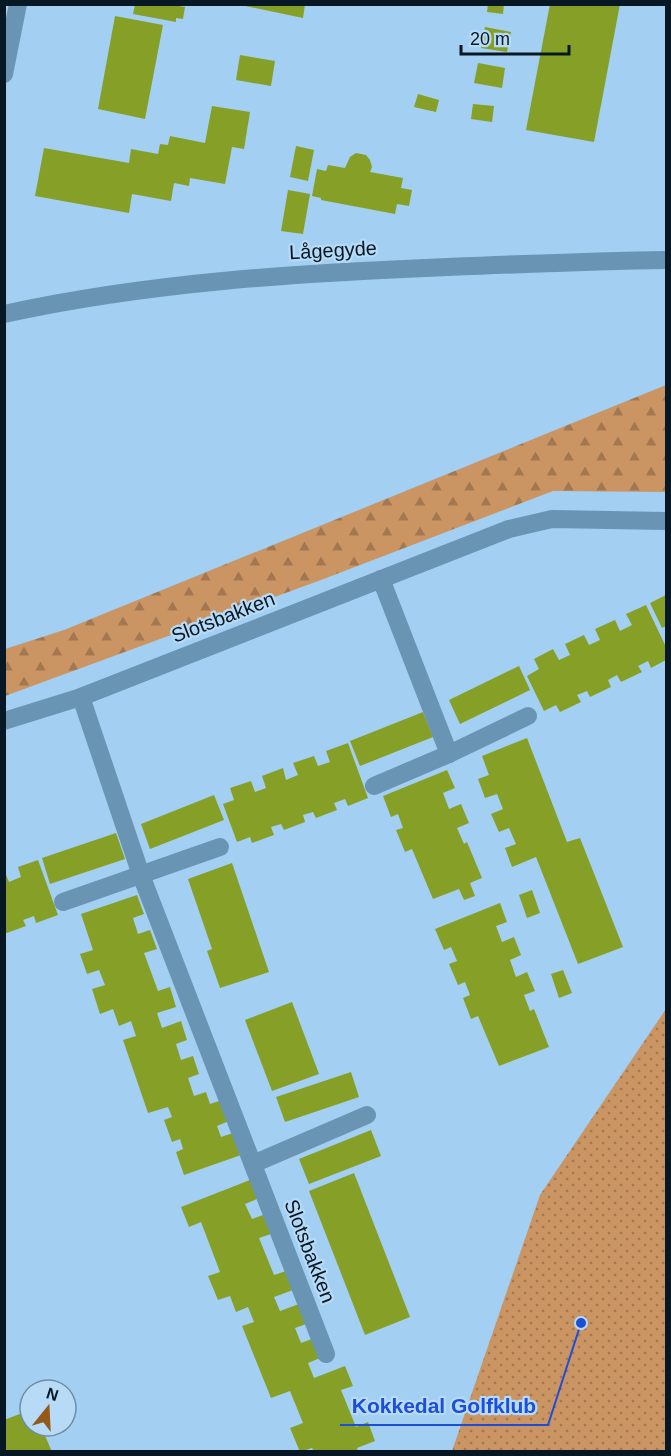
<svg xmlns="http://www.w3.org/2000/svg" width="671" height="1456" viewBox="0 0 671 1456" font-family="Helvetica,sans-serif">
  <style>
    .grass { fill: url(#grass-dots) }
    .forest { fill: url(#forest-firs) }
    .building { fill: #86a027 }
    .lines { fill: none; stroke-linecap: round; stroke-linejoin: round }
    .minor { stroke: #6a94b3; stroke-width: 18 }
    .labels { text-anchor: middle; stroke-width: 4.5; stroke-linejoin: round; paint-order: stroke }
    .street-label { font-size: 20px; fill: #071824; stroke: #b7dbf7 }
    .leader { fill: none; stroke: #1d4ed8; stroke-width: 2 }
    .callout-dot { fill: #1d4ed8; stroke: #b7dbf7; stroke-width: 2 }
    .callout-label { font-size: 21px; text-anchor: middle; font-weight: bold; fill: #1d4ed8; stroke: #b7dbf7; stroke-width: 4.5; stroke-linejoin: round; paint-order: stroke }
  </style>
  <defs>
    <pattern id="grass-dots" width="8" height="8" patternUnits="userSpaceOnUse" patternTransform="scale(1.5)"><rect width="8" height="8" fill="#cb9463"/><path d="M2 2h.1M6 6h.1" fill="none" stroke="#a37851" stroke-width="1.8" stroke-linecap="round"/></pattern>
    <pattern id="forest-firs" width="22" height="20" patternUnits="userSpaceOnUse" patternTransform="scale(1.5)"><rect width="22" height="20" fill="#cb9463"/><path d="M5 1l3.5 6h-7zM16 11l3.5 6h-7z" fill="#a37851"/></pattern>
  </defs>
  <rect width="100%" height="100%" fill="#a2cff2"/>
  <polygon class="grass" points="666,1009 666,1451 452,1451 540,1195"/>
  <polygon class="forest" points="666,385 666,492 553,491 321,580 5,696 5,649 64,630"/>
  <g class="building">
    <polygon points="135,4 179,4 179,6 185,7 183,19 176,18 176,22 133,14"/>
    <polygon points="236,4 305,4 303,18"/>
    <polygon points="488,4 504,4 503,14 487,12"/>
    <polygon points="550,4 620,4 594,142 526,130"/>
    <polygon points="115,16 163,25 145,119 98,109"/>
    <polygon points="485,27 511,32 507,52 481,48"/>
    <polygon points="240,55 275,61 271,86 236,80"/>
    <polygon points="478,63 505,68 502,88 474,83"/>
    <polygon points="418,94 439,100 436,112 414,107"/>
    <polygon points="473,104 494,106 492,122 471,119"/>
    <polygon points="212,106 250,112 244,149 232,147 225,184 190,178 189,186 174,183 171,201 132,194 129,213 35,196 44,148 129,163 131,149 158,154 160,144 168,145 170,136 205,143"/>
    <polygon points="296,146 314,150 308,181 290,177"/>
    <polygon points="356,153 366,155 370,160 372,167 370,172 403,178 401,188 412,190 409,206 397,204 395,214 321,200 321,198 312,196 317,169 326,171 328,165 345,168 350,157"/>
    <polygon points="288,190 310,194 303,234 281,231"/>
    <polygon points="666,595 666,626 662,628 650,603"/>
    <polygon points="646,605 666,647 666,660 651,668 648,661 638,666 642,672 621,682 617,675 608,680 611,687 590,697 587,691 577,695 581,702 560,712 556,705 544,711 527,676 539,669 534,659 553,649 559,660 570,655 565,644 584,635 589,645 600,640 595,629 615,620 620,631 632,625 626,614"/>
    <polygon points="519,666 530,690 460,724 449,700"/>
    <polygon points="423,712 433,737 360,766 350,741"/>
    <polygon points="527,738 567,842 580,838 623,947 578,964 536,857 512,867 505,848 516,844 509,828 499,832 491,814 503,809 497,794 485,798 478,779 489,775 482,756"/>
    <polygon points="348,743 368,798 348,806 345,799 334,803 337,810 316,818 313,812 303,815 305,822 284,830 281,824 271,827 274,835 252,843 250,837 237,842 223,804 234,800 230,788 251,781 255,792 266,788 262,776 283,768 286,780 298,775 293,763 314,756 318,766 330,762 326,751"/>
    <polygon points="447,770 455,788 443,793 449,809 461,804 469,823 457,828 464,844 467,842 482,878 470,883 475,896 464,900 459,889 433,899 412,849 405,852 396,830 403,828 398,814 391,817 383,796"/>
    <polygon points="214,795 224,820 150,849 141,824"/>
    <polygon points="116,833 125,859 50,884 42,858"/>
    <polygon points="38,860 58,915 36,923 34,916 23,920 26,926 4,934 4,870 9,882 21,877 18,867"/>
    <polygon points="232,863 269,972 220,988 207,951 212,949 188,879"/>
    <polygon points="532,890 540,913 527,918 519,895"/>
    <polygon points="137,895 144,914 133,918 138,934 150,930 157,949 144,953 158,991 170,987 176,1007 157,1013 162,1028 181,1021 187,1040 176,1044 181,1060 193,1056 199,1074 188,1078 194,1096 206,1092 210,1104 222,1100 229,1121 217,1126 221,1137 233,1133 241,1155 184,1175 176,1152 183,1149 180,1139 172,1142 164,1120 172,1117 168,1107 148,1113 123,1040 136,1036 131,1021 119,1026 113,1009 100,1014 92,989 105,985 99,970 87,974 80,954 93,950 81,914"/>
    <polygon points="500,903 507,922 496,926 502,942 514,937 521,955 510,960 516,977 527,972 535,991 524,995 530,1011 534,1009 549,1047 499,1066 478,1016 471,1019 463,998 470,995 465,982 458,985 449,964 457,961 451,947 444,950 435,929"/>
    <polygon points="563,970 572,993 559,998 551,974"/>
    <polygon points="292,1002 319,1074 272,1091 245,1020"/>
    <polygon points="351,1072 359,1097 285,1122 276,1097"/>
    <polygon points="371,1130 381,1156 309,1184 299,1159"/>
    <polygon points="354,1173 410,1317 365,1335 309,1191"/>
    <polygon points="250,1180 257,1199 245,1204 252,1219 263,1215 271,1234 259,1238 274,1275 286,1271 293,1290 274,1297 280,1311 299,1304 306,1324 295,1328 301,1343 312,1339 320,1358 308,1363 314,1378 345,1366 353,1386 341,1390 356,1427 368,1422 375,1441 357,1448 358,1452 314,1452 312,1448 300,1452 290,1428 303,1423 290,1391 271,1398 242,1326 254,1322 248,1307 236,1312 230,1296 218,1300 208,1276 220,1272 201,1222 189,1227 181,1207"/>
    <polygon points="30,1410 30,1426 41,1426 52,1452 4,1452 4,1420"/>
  </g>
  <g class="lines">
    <g class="minor">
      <polyline points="4,74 18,4"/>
      <path d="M4,314C150,282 300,273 448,267C521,264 594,261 666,260"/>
      <polyline points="381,579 449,754"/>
      <polyline points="81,697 141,875 326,1354"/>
      <polyline points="4,721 81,697 509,529 552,519 666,521"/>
      <polyline points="374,786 449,754 528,716"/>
      <polyline points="63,902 220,847"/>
      <polyline points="253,1164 367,1115"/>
    </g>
  </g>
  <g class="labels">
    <g class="street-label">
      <text transform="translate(333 250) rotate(-3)" y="7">Lågegyde</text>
      <text transform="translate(223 617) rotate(-21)" y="7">Slotsbakken</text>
      <text transform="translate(310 1251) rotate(69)" y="7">Slotsbakken</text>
    </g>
  </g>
  <path class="leader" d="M581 1323L548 1425H340"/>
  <circle class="callout-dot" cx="581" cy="1323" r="6"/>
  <g class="callout-label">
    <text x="444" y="1413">Kokkedal Golfklub</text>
  </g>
  <rect width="671" height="1456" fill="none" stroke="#071824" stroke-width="12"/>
  <g transform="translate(48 1408) rotate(18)"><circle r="28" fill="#b7dbf7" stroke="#718da3" stroke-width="1.5"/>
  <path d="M0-4.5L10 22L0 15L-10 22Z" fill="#945819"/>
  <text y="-9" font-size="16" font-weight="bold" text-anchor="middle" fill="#071824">N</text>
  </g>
  <path d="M461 45v9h108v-9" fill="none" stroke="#071824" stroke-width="3"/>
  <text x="470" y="45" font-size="18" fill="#071824" stroke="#b7dbf7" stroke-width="4.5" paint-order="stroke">20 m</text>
</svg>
